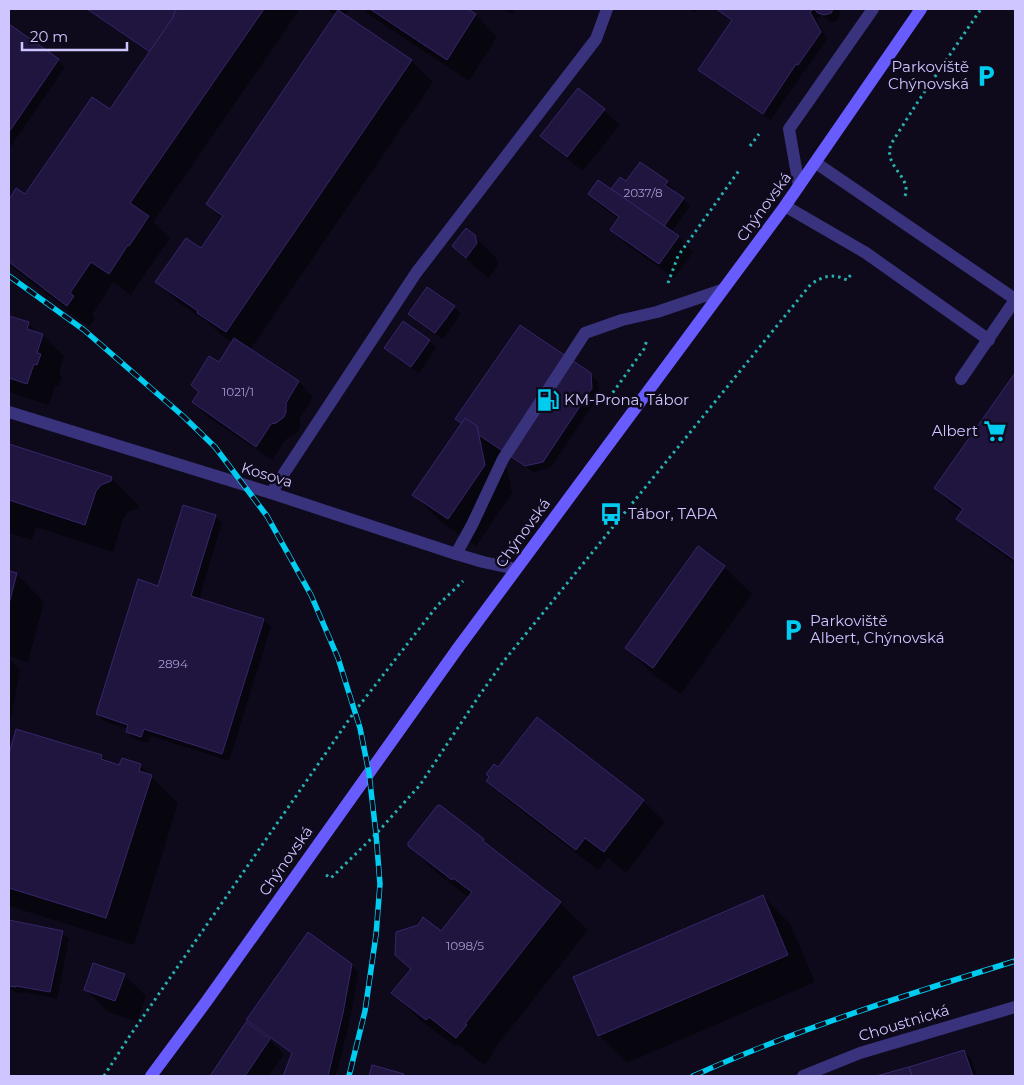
<svg xmlns="http://www.w3.org/2000/svg" width="1024" height="1085" viewBox="0 0 1024 1085" font-family="Montserrat,sans-serif">
  <style>
    .shadow { fill: #0007 }
    .building { fill: #20153e; stroke: #37266b }
    .lines { fill: none; stroke-linecap: round; stroke-linejoin: round }
    .path { stroke: #27b2b1; stroke-width: 3; stroke-dasharray: 2.5 4; stroke-linecap: butt }
    .service { stroke: #39337e; stroke-width: 12 }
    .minor { stroke: #39337e; stroke-width: 12 }
    .secondary { stroke: #695cff; stroke-width: 12 }
    .rail-casing { stroke: #00ccf0; stroke-width: 5.5 }
    .rail { stroke: #0e0a1c; stroke-width: 4; stroke-dasharray: 11; stroke-linecap: butt }
    .labels { text-anchor: middle; stroke-width: 5; stroke-linejoin: round; paint-order: stroke }
    .number-label { font-size: 12px; fill: #a399cf }
    .poi-label { font-size: 15px; fill: #cfc5ff; stroke: #0e0a1c; text-anchor: start }
    .street-label { font-size: 15px; fill: #cfc5ff; stroke: #0e0a1c }
  </style>
  <rect width="100%" height="100%" fill="#0e0a1c"/>
  <g class="shadow">
    <polygon points="86,9 300,9 153,222 170,238 151,266 150,266 131,295 113,282 92,315 95,318 89,327 9,265 9,202 17,190 25,195 111,111 150,53"/>
    <polygon points="326,9 350,9 345,16 411,61 433,82 250,350 299,382 313,397 300,418 300,427 298,432 291,437 286,439 272,460 208,417 193,402 233,343 220,334 210,324 179,303 157,282 201,250 223,218 208,204 335,15"/>
    <polygon points="364,9 466,9 476,15 497,37 469,81 371,16"/>
    <polygon points="504,9 515,9 512,14"/>
    <polygon points="690,9 698,9 696,13"/>
    <polygon points="714,9 839,9 840,13 838,20 833,22 830,22 822,15 816,19 827,39 805,71 804,71 771,120 707,77 700,70 733,21"/>
    <polygon points="9,26 58,60 65,67 9,149"/>
    <polygon points="578,89 604,110 619,125 583,171 557,151 542,136"/>
    <polygon points="640,164 667,182 674,190 672,192 683,199 690,206 671,233 678,237 693,252 674,278 626,244 611,229 619,219 604,209 589,194 611,191 626,183"/>
    <polygon points="474,236 496,258 498,265 489,278 475,267 453,246"/>
    <polygon points="454,307 461,314 443,339 417,321 410,313"/>
    <polygon points="9,318 28,324 38,334 42,335 64,356 59,374 62,377 59,386 55,385 49,405 9,392"/>
    <polygon points="403,323 429,341 436,348 419,373 393,355 385,348"/>
    <polygon points="590,374 598,382 599,396 550,468 533,472 503,452 512,493 476,546 441,522 414,495 462,424"/>
    <polygon points="1015,375 1015,563 973,533 958,518 963,512 950,503 935,488"/>
    <polygon points="9,445 111,478 139,506 139,508 128,512 123,519 113,552 36,527 32,540 9,533"/>
    <polygon points="215,516 222,523 199,600 264,620 271,627 229,761 151,736 148,743 134,739 127,732 128,729 104,721 97,714 159,587"/>
    <polygon points="724,567 752,594 681,694 655,676 627,648"/>
    <polygon points="9,572 17,574 44,602 28,662 9,656"/>
    <polygon points="9,659 20,670 11,719 9,719"/>
    <polygon points="537,718 643,801 665,822 626,873 608,858 598,870 510,802 488,781"/>
    <polygon points="17,730 102,757 108,762 120,766 140,765 178,803 134,945 9,906 9,759"/>
    <polygon points="483,840 496,853 560,903 588,930 492,1052 493,1054 484,1065 457,1044 455,1046 420,1020 393,993 412,970 396,955 441,933 469,898 437,873 409,846"/>
    <polygon points="763,896 790,924 815,982 627,1063 600,1036 574,978"/>
    <polygon points="9,921 62,932 69,939 57,999 23,992 23,994 9,990"/>
    <polygon points="351,965 358,972 350,1020 336,1076 285,1076 293,1054 268,1036 267,1037 284,1054 269,1076 211,1076 246,1024 259,1032 259,1031 248,1020"/>
    <polygon points="124,975 146,996 137,1022 107,1011 86,990"/>
    <polygon points="964,1051 971,1058 977,1076 881,1076"/>
  </g>
  <g class="building">
    <polygon points="87,9 177,9 173,15 174,16 150,52"/>
    <polygon points="177,9 264,9 130,203 149,216 129,246 128,245 109,274 91,262 70,293 74,296 67,306 9,262 9,200 16,188 25,194 92,97 110,109 174,16 173,15"/>
    <polygon points="370,9 468,9 476,14 447,60"/>
    <polygon points="716,9 814,9 810,12 821,32 798,65 796,64 763,114 698,70 732,20"/>
    <polygon points="814,9 833,9 831,13 824,15 818,13"/>
    <polygon points="338,10 412,60 226,332 197,313 198,311 155,282 186,238 201,248 223,216 206,204"/>
    <polygon points="9,24 59,59 9,132"/>
    <polygon points="578,88 605,109 567,157 540,136"/>
    <polygon points="640,162 668,181 665,185 684,198 664,226 611,189 620,177 626,181"/>
    <polygon points="598,180 679,236 659,264 610,230 619,217 588,194"/>
    <polygon points="466,228 475,235 477,243 466,258 452,246"/>
    <polygon points="427,287 455,306 435,333 408,314"/>
    <polygon points="9,316 29,322 27,329 43,334 37,353 41,354 37,365 34,364 27,384 9,378"/>
    <polygon points="403,321 430,340 411,367 384,348"/>
    <polygon points="520,325 591,373 592,388 543,462 525,466 455,419"/>
    <polygon points="234,338 299,381 286,403 286,412 284,417 276,423 271,424 256,447 192,402 199,392 191,385 209,356 219,362"/>
    <polygon points="1015,373 1015,560 956,519 963,509 934,488"/>
    <polygon points="465,418 477,426 485,465 448,519 412,495"/>
    <polygon points="9,444 112,477 111,481 101,485 96,491 85,525 9,500"/>
    <polygon points="183,505 216,515 191,596 264,619 222,754 144,729 141,737 126,732 128,725 96,714 138,579 158,586"/>
    <polygon points="698,546 725,566 653,668 625,648"/>
    <polygon points="9,571 17,573 9,604"/>
    <polygon points="537,717 644,800 604,852 585,838 576,850 486,781 489,777 486,774 494,764 498,767"/>
    <polygon points="16,729 102,755 101,759 119,765 122,758 141,764 139,771 152,775 106,918 9,888 9,754"/>
    <polygon points="440,805 484,839 483,841 561,902 465,1024 467,1025 456,1038 429,1017 426,1020 391,993 411,969 395,955 396,932 418,925 423,917 441,931 472,892 453,878 452,880 408,846 408,843 437,806"/>
    <polygon points="763,895 788,955 598,1036 573,977"/>
    <polygon points="9,920 63,931 50,992 16,986 16,987 9,986"/>
    <polygon points="308,932 352,964 343,1013 328,1076 283,1076 292,1053 246,1020"/>
    <polygon points="93,963 125,974 115,1001 84,990"/>
    <polygon points="246,1022 270,1039 245,1076 210,1076"/>
    <polygon points="964,1050 973,1076 912,1076 909,1067"/>
    <polygon points="372,1065 404,1074 403,1076 369,1076"/>
    <polygon points="909,1067 912,1076 876,1076"/>
  </g>
  <g class="lines">
    <g class="path">
      <polyline points="750,146 759,134"/>
      <path d="M905,196C912,176 883,167 891,144L919,100L981,9"/>
      <polyline points="668,283 678,256 740,169"/>
      <polyline points="609,398 644,349 647,340"/>
      <path d="M326,875L331,878L376,834L420,785L479,696L503,662L811,284C824,276 832,273 847,280L852,273"/>
      <polyline points="104,1076 129,1037 355,711 437,606 463,581"/>
    </g>
    <g class="service">
      <polyline points="816,163 1015,299"/>
      <polyline points="785,206 866,253 989,340"/>
      <polyline points="961,379 1015,300"/>
      <polyline points="271,493 416,273 596,39 607,9"/>
      <polyline points="456,554 472,525 503,459 585,333 622,320 657,312 722,290"/>
      <polyline points="803,1076 860,1053 1015,1007"/>
    </g>
    <g class="minor">
      <polyline points="799,186 789,129 873,9"/>
      <polyline points="9,412 271,493 456,554 483,562 516,569"/>
    </g>
    <polyline class="secondary" points="151,1076 206,1002 458,648 785,206 921,9"/>
    <defs>
      <g id="rail">
        <polyline points="9,276 84,330 183,416 215,447 267,516 311,595 338,658 360,728 369,773 376,834 380,884 376,935 365,1011 349,1076"/>
        <path d="M693,1076C797,1029 906,995 1015,961"/>
      </g>
    </defs>
    <use href="#rail" class="rail-casing"/>
    <use href="#rail" class="rail"/>
  </g>
  <defs>
    <symbol id="parking-bare" viewBox="-9 -9 18 18"><path d="M-3.5-5.5H1a3.5 3.5 0 0 1 0 7H-1V5.5H-3.5ZM-1-3.4V-.6H.8a1.4 1.4 0 0 0 0-2.8Z" fill="#00ccf0" stroke="#0e0a1c" stroke-width="2.5" paint-order="stroke"/></symbol>
    <symbol id="fuel-bare" viewBox="-9 -9 18 18"><path d="M-5.5-6h7V0h2V4h1.3V-2.5L3-4.5l.8-.8L6-3V5H2.5V1h-1V6h-7ZM-4.2-4.7v3.2H.2V-4.7Z" fill="#00ccf0" stroke="#0e0a1c" stroke-width="2.5" paint-order="stroke"/></symbol>
    <symbol id="supermarket-bare" viewBox="-9 -9 18 18"><path d="M-6-5.5h2.5l.6 2H6L4.5 2H-2.5L-4.4-4H-6ZM-1.5 3.2a1.3 1.3 0 1 0 .1 0ZM3 3.2a1.3 1.3 0 1 0 .1 0Z" fill="#00ccf0" stroke="#0e0a1c" stroke-width="2.5" paint-order="stroke"/></symbol>
    <symbol id="bus-bare" viewBox="-9 -9 18 18"><path d="M-5-6H5V4H4V6H2V4H-2V6H-4V4H-5ZM-3.5-4V0h7V-4ZM-3.5 1.2v1.5H-2V1.2ZM2 1.2v1.5H3.5V1.2Z" fill="#00ccf0" stroke="#0e0a1c" stroke-width="2.5" paint-order="stroke"/></symbol>
  </defs>
  <g fill-rule="evenodd">
    <use href="#parking-bare" x="970" y="60" width="32" height="32"/>
    <use href="#fuel-bare" x="532" y="384" width="32" height="32"/>
    <use href="#supermarket-bare" x="979" y="415" width="32" height="32"/>
    <use href="#bus-bare" x="595" y="498" width="32" height="32"/>
    <use href="#parking-bare" x="777" y="614" width="32" height="32"/>
  </g>
  <g class="labels">
    <g class="number-label">
      <text x="643" y="197">2037/8</text>
      <text x="238" y="396">1021/1</text>
      <text x="173" y="668">2894</text>
      <text x="465" y="950">1098/5</text>
    </g>
    <g class="poi-label">
      <text x="969" y="72" text-anchor="end">Parkoviště<tspan x="969" dy="17">Chýnovská</tspan></text>
      <text x="564" y="405">KM-Prona, Tábor</text>
      <text x="978" y="436" text-anchor="end">Albert</text>
      <text x="628" y="519">Tábor, TAPA</text>
      <text x="810" y="626">Parkoviště<tspan x="810" dy="17">Albert, Chýnovská</tspan></text>
    </g>
    <g class="street-label">
      <text transform="translate(764 207) rotate(-54)" y="5">Chýnovská</text>
      <text transform="translate(267 475) rotate(17)" y="5">Kosova</text>
      <text transform="translate(523 533) rotate(-54)" y="5">Chýnovská</text>
      <text transform="translate(286 861) rotate(-55)" y="5">Chýnovská</text>
      <text transform="translate(904 1023) rotate(-17)" y="5">Choustnická</text>
    </g>
  </g>
  <rect width="1024" height="1085" fill="none" stroke="#cfc5ff" stroke-width="20"/>
  <path d="M22 42v8h105v-8" fill="none" stroke="#cfc5ff" stroke-width="2.5"/>
  <text x="30" y="42" font-size="15" fill="#cfc5ff" stroke="#0e0a1c" stroke-width="4" paint-order="stroke">20 m</text>
</svg>
